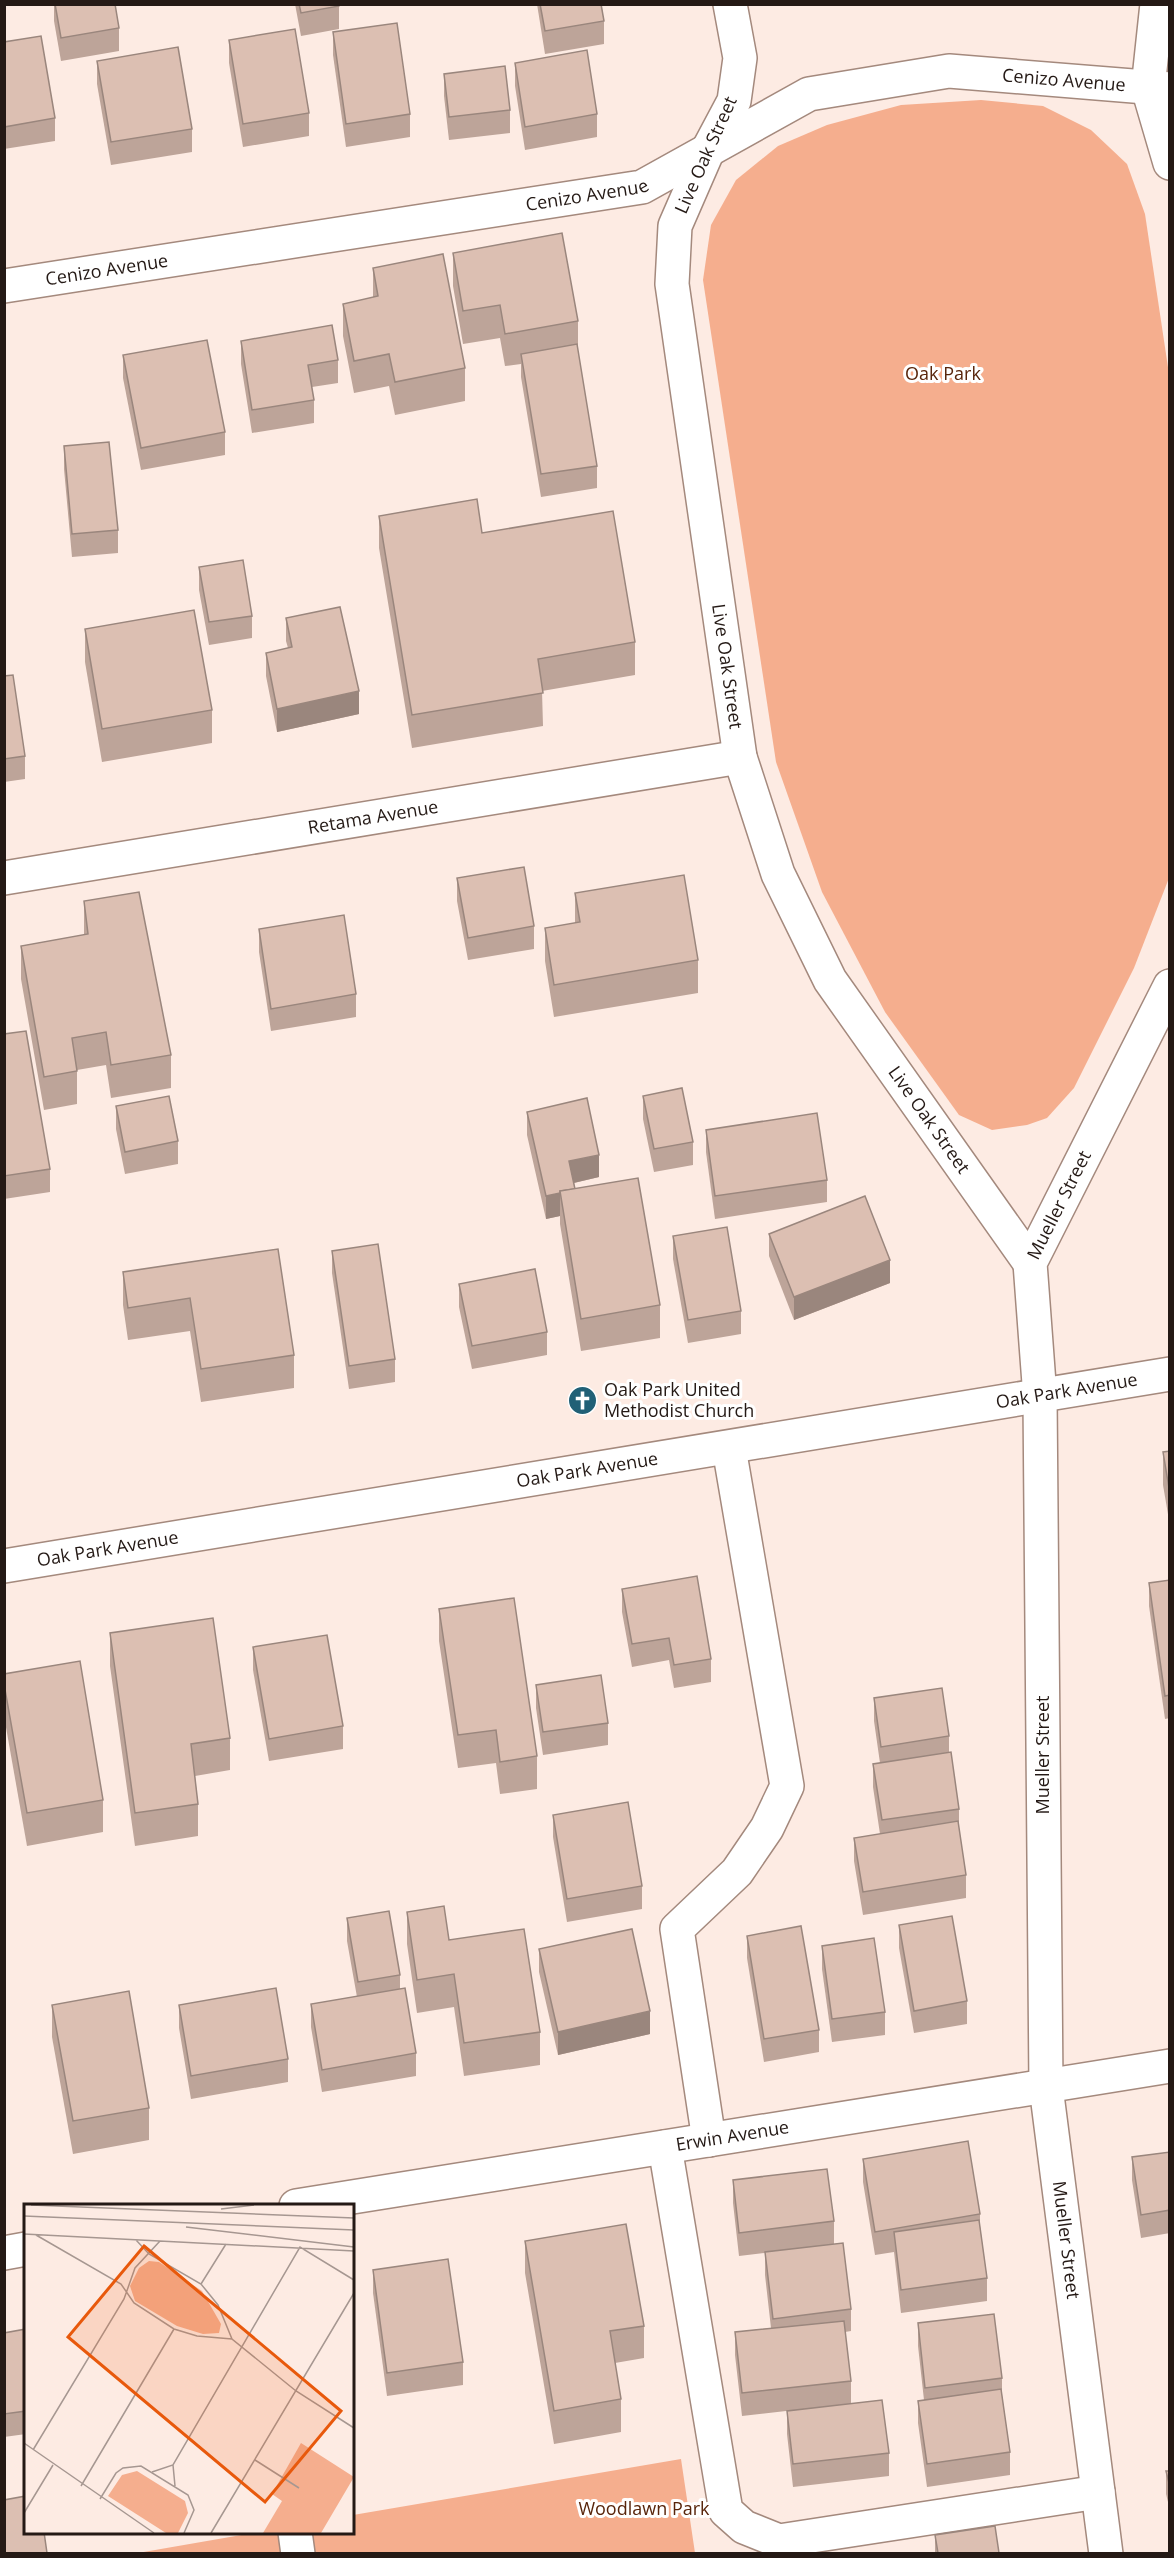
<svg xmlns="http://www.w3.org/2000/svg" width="1174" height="2558" viewBox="0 0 1174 2558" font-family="'Open Sans',sans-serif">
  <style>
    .green { fill: #f5ae8e }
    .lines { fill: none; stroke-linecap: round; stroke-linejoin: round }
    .minor-casing { stroke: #a4897d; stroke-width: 36 }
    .minor { stroke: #fff; stroke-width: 33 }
    .wall { fill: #bda499 }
    .shaded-wall { fill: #9a867d }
    .building { fill: #dcbfb2; stroke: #9a867d; stroke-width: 1.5 }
    .labels { text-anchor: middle; stroke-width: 6; stroke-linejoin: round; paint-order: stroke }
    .street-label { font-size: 18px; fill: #241915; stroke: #fff }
    .park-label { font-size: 18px; fill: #58250b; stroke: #fff }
    .poi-label { font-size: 18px; fill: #241915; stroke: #fff; text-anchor: start }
    .inset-road { fill: none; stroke: #a69791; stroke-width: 1.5 }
    .view { fill: #e8590c; fill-opacity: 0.15; stroke: #e8590c; stroke-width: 3 }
    .inset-edge { fill: none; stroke: #241915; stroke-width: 3 }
  </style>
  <rect width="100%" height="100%" fill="#fdebe3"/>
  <g class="green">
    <polygon points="981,100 1043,106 1091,130 1127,164 1145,214 1169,374 1169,878 1134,968 1074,1088 1047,1118 1027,1125 992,1130 959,1115 885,1012 822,892 776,762 703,280 711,225 736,180 778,146 827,125 901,105"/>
    <polygon points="681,2459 695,2553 132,2554 253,2533 352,2532 353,2515"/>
  </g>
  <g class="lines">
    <defs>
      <g id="minor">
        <path id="s1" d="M730,4L740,58L734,101L709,148L675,226L672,284L740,757L778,874L830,980L1030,1263"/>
        <polyline points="1157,4 1148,88 1170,163"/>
        <path id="s2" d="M4,286L642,187L809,94L949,71L1170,89"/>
        <path id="s3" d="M4,878L740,757"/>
        <path id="s4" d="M4,1566L1170,1374"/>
        <polyline points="709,2140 677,1929 737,1872 767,1828 787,1786 729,1448"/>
        <polyline points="665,2147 726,2511 744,2527 779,2541 1098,2492"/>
        <path id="s5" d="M296,2206L1170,2066"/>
        <polyline points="4,2253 26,2249"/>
        <polyline points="295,2532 298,2554"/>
        <path id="s6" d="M1106,2554L1046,2087L1040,1397L1030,1263L1170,986"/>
      </g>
    </defs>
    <use href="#minor" class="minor-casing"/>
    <use href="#minor" class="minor"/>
  </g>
  <g class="wall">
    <polygon points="54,4 115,4 119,28 119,51 61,61 54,21"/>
    <polygon points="295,4 339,4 339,29 301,36"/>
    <polygon points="537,4 601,4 604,21 604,44 545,54"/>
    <polygon points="333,32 410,114 410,137 346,147 333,55"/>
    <polygon points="229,40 309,113 309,136 243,147 229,63"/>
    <polygon points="4,42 55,118 55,141 4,149"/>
    <polygon points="97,61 192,129 192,152 111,165 97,84"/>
    <polygon points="515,63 597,114 597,137 525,150 515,86"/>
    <polygon points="444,74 510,110 510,133 449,140 444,96"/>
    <polygon points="453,253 578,321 578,353 597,466 597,488 541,497 521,377 521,364 505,366 500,338 463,344 453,286"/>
    <polygon points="373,268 465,368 465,401 395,415 389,386 354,393 343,336 343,304 373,298"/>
    <polygon points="241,341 338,360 338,383 312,387 314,400 314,423 252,433 241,364"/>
    <polygon points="123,355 225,432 225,455 141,470 123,378"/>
    <polygon points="64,446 118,530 118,553 72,557 64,469"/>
    <polygon points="379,516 482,533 635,642 635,675 542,691 543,726 412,748 379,548"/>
    <polygon points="199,567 252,616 252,638 209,645 199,590"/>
    <polygon points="286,618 359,714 277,732 266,676 266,653 288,648 286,641"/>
    <polygon points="85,629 212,710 212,743 102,762 85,662"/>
    <polygon points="4,676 25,756 25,779 4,782"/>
    <polygon points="457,878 534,926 534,949 468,960 457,901"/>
    <polygon points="575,893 698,960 698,993 554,1017 545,961 545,928 575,923"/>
    <polygon points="84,901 171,1055 171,1088 111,1098 106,1065 77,1070 77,1104 44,1110 21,979 21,946 84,935"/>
    <polygon points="259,929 356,994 356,1017 271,1031 259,952"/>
    <polygon points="4,1034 50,1169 50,1192 4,1199"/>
    <polygon points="643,1096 693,1142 693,1165 654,1172 643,1119"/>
    <polygon points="116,1106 178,1141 178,1164 125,1174 116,1129"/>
    <polygon points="527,1112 599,1177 574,1183 575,1189 660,1305 660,1338 581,1351 560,1224 560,1216 546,1219 527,1135"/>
    <polygon points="706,1130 827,1180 827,1202 715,1219 706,1152"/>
    <polygon points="769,1234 890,1283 794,1320 769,1256"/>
    <polygon points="673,1236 741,1311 741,1334 688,1343 673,1259"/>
    <polygon points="278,1249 294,1355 294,1388 201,1402 190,1331 128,1340 123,1305 123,1272"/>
    <polygon points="332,1251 395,1359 395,1382 349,1389 332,1273"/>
    <polygon points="459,1284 547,1332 547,1355 472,1369 459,1307"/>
    <polygon points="1170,1451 1170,1526 1163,1485 1163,1452"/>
    <polygon points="1170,1580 1170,1718 1165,1719 1149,1606 1149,1583"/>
    <polygon points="622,1589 711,1659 711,1682 674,1688 669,1660 632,1667 622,1612"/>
    <polygon points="439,1609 537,1756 537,1789 500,1794 496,1763 458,1768 439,1641"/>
    <polygon points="110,1633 230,1738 230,1770 195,1776 198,1804 198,1836 135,1846 110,1666"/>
    <polygon points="253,1647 343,1726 343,1749 269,1761 253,1670"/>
    <polygon points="4,1674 103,1800 103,1832 27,1846 4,1716"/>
    <polygon points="536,1685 608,1723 608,1745 543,1755 536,1708"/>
    <polygon points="874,1698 949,1736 949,1753 959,1809 959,1829 966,1875 966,1898 863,1915 854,1861 854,1838 880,1834 873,1787 873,1764 880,1763 874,1721"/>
    <polygon points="553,1815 642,1886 642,1909 567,1922 553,1837"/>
    <polygon points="407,1912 449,1940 540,2032 540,2065 464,2076 454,2007 417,2013 407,1944"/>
    <polygon points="347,1918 400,1975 400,1989 416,2053 416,2076 322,2092 311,2027 311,2004 357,1997 347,1941"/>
    <polygon points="899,1925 967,2001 967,2024 914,2033 899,1948"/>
    <polygon points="747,1936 819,2030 819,2052 764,2062 747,1958"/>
    <polygon points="822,1946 885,2012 885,2035 832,2042 822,1969"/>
    <polygon points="539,1949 650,2034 558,2055 539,1972"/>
    <polygon points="52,2005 149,2108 149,2140 73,2154 52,2037"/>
    <polygon points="179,2005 288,2059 288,2082 191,2099 179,2028"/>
    <polygon points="1170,2152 1170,2233 1141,2238 1132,2180 1132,2157"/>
    <polygon points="863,2159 980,2214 980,2226 987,2278 987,2301 901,2313 894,2252 875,2255 863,2182"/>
    <polygon points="733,2180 834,2221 834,2244 851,2309 851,2331 845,2332 851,2381 851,2403 889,2453 889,2476 793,2487 787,2434 787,2411 821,2407 742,2416 735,2355 735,2332 771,2328 765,2275 765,2253 739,2256 733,2203"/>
    <polygon points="525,2241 644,2326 644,2358 615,2363 621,2399 621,2432 554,2444 525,2273"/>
    <polygon points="373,2270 463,2362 463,2385 387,2396 373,2293"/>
    <polygon points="918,2323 1002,2378 1002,2395 1010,2452 1010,2475 927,2487 918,2423 918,2401 924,2400 918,2346"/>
    <polygon points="26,2329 26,2434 4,2437 4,2333"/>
    <polygon points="1166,2471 1170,2471 1170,2510 1166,2494"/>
    <polygon points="935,2535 999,2553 935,2553"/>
  </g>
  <g class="shaded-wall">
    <polygon points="359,691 359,714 277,732 277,709"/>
    <polygon points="599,1155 599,1177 569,1184 569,1161"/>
    <polygon points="560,1193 560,1216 546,1219 546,1196"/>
    <polygon points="890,1260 890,1283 794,1320 794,1297"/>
    <polygon points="650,2011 650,2034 558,2055 558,2032"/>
  </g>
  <g class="building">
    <polygon points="55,4 115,4 119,28 61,38"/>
    <polygon points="299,4 339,4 339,6 301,13"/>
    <polygon points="540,4 601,4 604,21 545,31"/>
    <polygon points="397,23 410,114 346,124 333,32"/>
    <polygon points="295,29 309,113 243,124 229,40"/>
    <polygon points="41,36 55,118 4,127 4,42"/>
    <polygon points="178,47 192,129 111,142 97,61"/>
    <polygon points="587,50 597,114 525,127 515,63"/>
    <polygon points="505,66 510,110 449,117 444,74"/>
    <polygon points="562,233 578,321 505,334 500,305 463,311 453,253"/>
    <polygon points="443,254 465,368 395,382 389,354 354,361 343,304 378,296 373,268"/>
    <polygon points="332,325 338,360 308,365 314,400 252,410 241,341"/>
    <polygon points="207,340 225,432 141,448 123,355"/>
    <polygon points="577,344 597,466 541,474 521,354"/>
    <polygon points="109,442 118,530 72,534 64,446"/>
    <polygon points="477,499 482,533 613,511 635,642 538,659 543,693 412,715 379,516"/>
    <polygon points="243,560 252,616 209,622 199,567"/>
    <polygon points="340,607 359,691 277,709 266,653 292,647 286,618"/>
    <polygon points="194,610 212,710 102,729 85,629"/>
    <polygon points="13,675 25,756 4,759 4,676"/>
    <polygon points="524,867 534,926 468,938 457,878"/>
    <polygon points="684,875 698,960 554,985 545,928 580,922 575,893"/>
    <polygon points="139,892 171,1055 111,1065 106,1032 72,1038 77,1071 44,1077 21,946 88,934 84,901"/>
    <polygon points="344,915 356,994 271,1009 259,929"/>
    <polygon points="26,1031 50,1169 4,1176 4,1034"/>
    <polygon points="682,1088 693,1142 654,1149 643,1096"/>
    <polygon points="169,1096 178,1141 125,1152 116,1106"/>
    <polygon points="587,1098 599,1155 569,1161 575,1189 560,1191 560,1193 546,1196 527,1112"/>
    <polygon points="817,1113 827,1180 715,1196 706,1130"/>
    <polygon points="638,1178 660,1305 581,1319 560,1191"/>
    <polygon points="865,1196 890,1260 794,1297 769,1234"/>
    <polygon points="727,1227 741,1311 688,1320 673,1236"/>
    <polygon points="378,1244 395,1359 349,1366 332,1251"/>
    <polygon points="278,1249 294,1355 201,1369 190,1298 128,1308 123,1272"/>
    <polygon points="535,1269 547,1332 472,1346 459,1284"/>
    <polygon points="1170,1451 1170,1494 1163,1452"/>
    <polygon points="697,1576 711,1659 674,1665 669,1638 632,1644 622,1589"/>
    <polygon points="1170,1580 1170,1695 1165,1696 1149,1583"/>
    <polygon points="514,1598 537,1756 500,1762 496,1730 458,1735 439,1609"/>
    <polygon points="213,1618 230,1738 191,1744 198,1804 135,1813 110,1633"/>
    <polygon points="327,1635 343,1726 269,1739 253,1647"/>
    <polygon points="80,1661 103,1800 27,1813 4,1684 4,1674"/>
    <polygon points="601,1675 608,1723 543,1732 536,1685"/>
    <polygon points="942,1688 949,1736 881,1747 874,1698"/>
    <polygon points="951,1752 959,1809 882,1820 873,1764"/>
    <polygon points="628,1802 642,1886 567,1899 553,1815"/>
    <polygon points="958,1821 966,1875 863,1892 854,1838"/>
    <polygon points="444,1906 449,1940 524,1929 540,2032 464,2043 454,1974 417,1980 407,1912"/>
    <polygon points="389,1911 400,1975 358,1982 347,1918"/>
    <polygon points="952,1916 967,2001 914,2011 899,1925"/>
    <polygon points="801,1926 819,2030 764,2039 747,1936"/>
    <polygon points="632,1929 650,2011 558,2032 539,1949"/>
    <polygon points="874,1938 885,2012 832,2019 822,1946"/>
    <polygon points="276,1988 288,2059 191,2076 179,2005"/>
    <polygon points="405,1988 416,2053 322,2070 311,2004"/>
    <polygon points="129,1991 149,2108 73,2121 52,2005"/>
    <polygon points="968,2141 980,2214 875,2232 863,2159"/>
    <polygon points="1170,2152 1170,2210 1141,2215 1132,2157"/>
    <polygon points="827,2169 834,2221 739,2233 733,2180"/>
    <polygon points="979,2220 987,2278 901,2290 894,2232"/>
    <polygon points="626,2224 644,2326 610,2331 621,2399 554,2411 525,2241"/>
    <polygon points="843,2243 851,2309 773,2319 765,2252"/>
    <polygon points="448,2259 463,2362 387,2373 373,2270"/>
    <polygon points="994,2314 1002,2378 925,2388 918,2323"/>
    <polygon points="844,2321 851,2381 742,2393 735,2332"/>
    <polygon points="26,2329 26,2411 4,2414 4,2333"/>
    <polygon points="1001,2389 1010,2452 927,2464 918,2401"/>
    <polygon points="882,2400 889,2453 793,2464 787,2411"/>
    <polygon points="1166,2471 1170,2471 1170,2487"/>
    <polygon points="26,2496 26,2532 44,2532 47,2553 4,2553 4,2500"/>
    <polygon points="995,2526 999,2553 938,2553 935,2535"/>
  </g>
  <defs>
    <symbol id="church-disc" viewBox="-11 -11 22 22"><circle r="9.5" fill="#216076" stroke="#fff"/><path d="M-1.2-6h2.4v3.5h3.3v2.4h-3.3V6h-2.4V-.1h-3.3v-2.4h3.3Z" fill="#fff"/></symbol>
  </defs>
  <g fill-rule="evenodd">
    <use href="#church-disc" x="566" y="1384" width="33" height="33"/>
  </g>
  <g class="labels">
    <g class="street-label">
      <text dy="6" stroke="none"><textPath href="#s2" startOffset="1094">Cenizo Avenue</textPath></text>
      <text transform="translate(706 155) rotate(-66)" y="6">Live Oak Street</text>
      <text dy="6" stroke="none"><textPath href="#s2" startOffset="590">Cenizo Avenue</textPath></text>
      <text dy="6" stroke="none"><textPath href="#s2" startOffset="104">Cenizo Avenue</textPath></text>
      <text dy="6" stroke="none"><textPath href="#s1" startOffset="681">Live Oak Street</textPath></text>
      <text dy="6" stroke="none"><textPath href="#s3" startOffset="374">Retama Avenue</textPath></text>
      <text dy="6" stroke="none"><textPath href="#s1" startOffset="1185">Live Oak Street</textPath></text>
      <text dy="6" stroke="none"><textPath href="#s6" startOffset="1360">Mueller Street</textPath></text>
      <text dy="6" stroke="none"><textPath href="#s4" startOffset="1077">Oak Park Avenue</textPath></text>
      <text dy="6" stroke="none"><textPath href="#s4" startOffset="591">Oak Park Avenue</textPath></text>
      <text dy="6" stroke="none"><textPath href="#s4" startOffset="105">Oak Park Avenue</textPath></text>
      <text transform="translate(1043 1755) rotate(-90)" y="6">Mueller Street</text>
      <text dy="6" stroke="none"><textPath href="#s5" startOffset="442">Erwin Avenue</textPath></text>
      <text transform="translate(1066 2240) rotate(83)" y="6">Mueller Street</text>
    </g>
    <g class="park-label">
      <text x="943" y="380">Oak Park</text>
      <text x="644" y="2515">Woodlawn Park</text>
    </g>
    <g class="poi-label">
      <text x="604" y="1396">Oak Park United<tspan x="604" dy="21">Methodist Church</tspan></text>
    </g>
  </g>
  <g transform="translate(24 2204)">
    <rect width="330" height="330" fill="#fdebe3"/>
    <path d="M125,57L135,58L178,87L197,120L195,129L179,130L153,122L111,97L106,82L115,64ZM277,239L330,273L297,329H239L258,297L248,290ZM113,267L161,297L164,309L154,329H142L84,292L98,271Z" fill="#f5ae8e"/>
    <path class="inset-road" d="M7,1L330,14M197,5L230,1M0,12L330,26M162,23L330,43M0,30L330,47M12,31L97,80L110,99L150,125L173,132L208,135M112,36L125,50L177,80L194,101L208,135L272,187L330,224M177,80L202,40M0,239L130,329M9,246L100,95L111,64L136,37M231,256L275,284M149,261L151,282M128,268L149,261L276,43L330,76M57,282L150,125M76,295L92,269L99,264L117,262L164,291L170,306L160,329M0,309L29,261M187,329L330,89"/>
    <path class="view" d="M120,42L317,207L241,298L44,133Z"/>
    <rect width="330" height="330" class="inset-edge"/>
  </g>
  <rect width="1174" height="2558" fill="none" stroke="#241915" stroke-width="12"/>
</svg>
